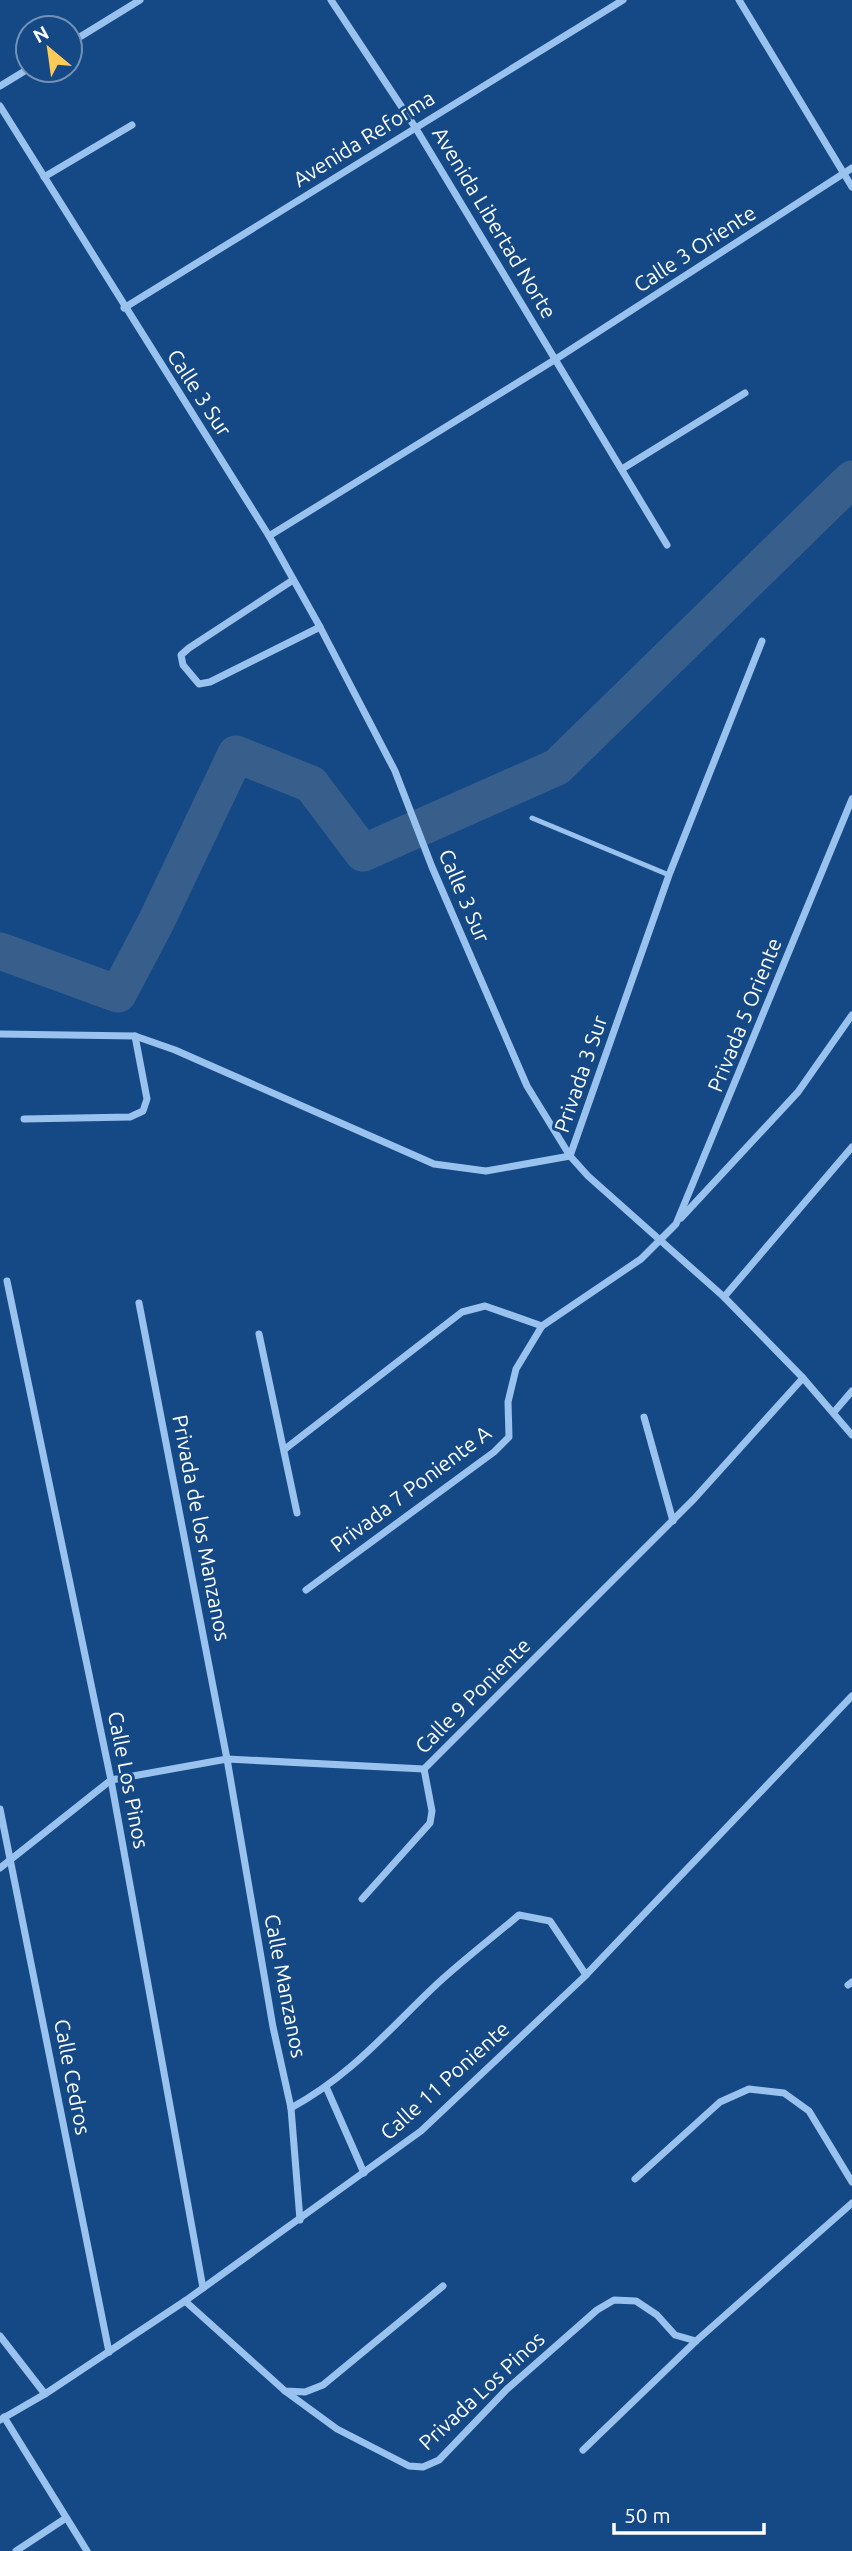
<svg xmlns="http://www.w3.org/2000/svg" width="852" height="2551" viewBox="0 0 852 2551" font-family="Ubuntu,sans-serif">
  <style>
    .lines { fill: none; stroke-linecap: round; stroke-linejoin: round }
    .river { stroke: #385f8c; stroke-width: 37 }
    .service { stroke: #9ac2ee; stroke-width: 5 }
    .minor { stroke: #9ac2ee; stroke-width: 7 }
    .labels { text-anchor: middle; stroke-width: 6; stroke-linejoin: round; paint-order: stroke }
    .street-label { font-size: 21px; fill: #fff; stroke: #154986 }
  </style>
  <rect width="100%" height="100%" fill="#154986"/>
  <g class="lines">
    <polyline class="river" points="0,951 118,994 155,924 236,754 311,784 363,853 557,767 852,479"/>
    <polyline class="service" points="532,818 669,875"/>
    <g class="minor">
      <polyline points="331,0 415,127 667,545"/>
      <polyline points="739,0 852,187"/>
      <polyline points="70,43 140,0"/>
      <polyline points="0,86 28,69"/>
      <polyline points="0,106 269,536 320,627 395,771 432,867 527,1086 570,1156 588,1176 724,1297 803,1378 852,1435"/>
      <polyline points="44,177 132,125"/>
      <polyline points="124,308 623,0"/>
      <polyline points="622,469 745,393"/>
      <polyline points="269,536 556,359 852,168"/>
      <polyline points="293,580 189,648 181,655 183,665 199,684 210,682 320,627"/>
      <polyline points="0,1034 135,1036 175,1050 434,1164 486,1171 570,1156 669,875 762,641"/>
      <polyline points="24,1119 130,1117 143,1111 147,1099 135,1036"/>
      <polyline points="681,1218 798,1092 852,1015"/>
      <polyline points="7,1281 111,1780 203,2288"/>
      <polyline points="724,1297 852,1147"/>
      <polyline points="139,1303 227,1759 273,2027 291,2108 300,2220"/>
      <polyline points="259,1334 297,1513"/>
      <polyline points="834,1412 852,1391"/>
      <polyline points="644,1417 673,1521"/>
      <polyline points="285,1449 462,1312 485,1306 542,1326"/>
      <polyline points="306,1590 494,1452 509,1437 508,1402 516,1369 542,1326 641,1259 676,1224 852,799"/>
      <polyline points="0,1809 109,2352"/>
      <polyline points="0,1868 111,1780 227,1759 424,1769 694,1499 803,1378"/>
      <polyline points="362,1899 430,1823 432,1811 424,1769"/>
      <polyline points="848,1985 852,1982"/>
      <polyline points="327,2089 364,2173"/>
      <path d="M291,2108C353,2074 387,2031 437,1984C463,1960 492,1938 519,1915L550,1921L586,1975"/>
      <polyline points="635,2179 720,2102 749,2089 784,2093 809,2111 852,2182"/>
      <polyline points="185,2301 285,2391 305,2392 323,2385 443,2286"/>
      <polyline points="0,2336 45,2394"/>
      <polyline points="285,2391 337,2429 409,2466 423,2467 439,2460 507,2389 597,2310 614,2300 636,2301 657,2315 675,2335 696,2341"/>
      <polyline points="4,2417 87,2551"/>
      <polyline points="0,2420 45,2394 185,2301 421,2131 583,1978 852,1696"/>
      <polyline points="583,2450 696,2341 852,2203"/>
      <polyline points="16,2551 66,2518"/>
    </g>
  </g>
  <g class="labels">
    <g class="street-label">
      <text transform="translate(364 139) rotate(-32)" y="7">Avenida Reforma</text>
      <text transform="translate(494 223) rotate(59)" y="7">Avenida Libertad Norte</text>
      <text transform="translate(695 249) rotate(-33)" y="7">Calle 3 Oriente</text>
      <text transform="translate(199 393) rotate(57)" y="7">Calle 3 Sur</text>
      <text transform="translate(464 896) rotate(67)" y="7">Calle 3 Sur</text>
      <text transform="translate(745 1015) rotate(-68)" y="7">Privada 5 Oriente</text>
      <text transform="translate(581 1074) rotate(-71)" y="7">Privada 3 Sur</text>
      <text transform="translate(411 1489) rotate(-37)" y="7">Privada 7 Poniente A</text>
      <text transform="translate(201 1528) rotate(79)" y="7">Privada de los Manzanos</text>
      <text transform="translate(473 1696) rotate(-45)" y="7">Calle 9 Poniente</text>
      <text transform="translate(128 1780) rotate(79)" y="7">Calle Los Pinos</text>
      <text transform="translate(285 1986) rotate(79)" y="7">Calle Manzanos</text>
      <text transform="translate(72 2077) rotate(79)" y="7">Calle Cedros</text>
      <text transform="translate(445 2081) rotate(-42)" y="7">Calle 11 Poniente</text>
      <text transform="translate(482 2391) rotate(-43)" y="7">Privada Los Pinos</text>
    </g>
  </g>
  <g transform="translate(49 49) rotate(331)"><circle r="33" fill="#154986" stroke="#7392b6" stroke-width="2"/>
  <path d="M0-5L12 26L0 18L-12 26Z" fill="#ffcb58"/>
  <text y="-10" font-size="19" font-weight="bold" text-anchor="middle" fill="#ffffff">N</text>
  </g>
  <path d="M614 2523v10h150v-10" fill="none" stroke="#ffffff" stroke-width="3.5"/>
  <text x="624" y="2523" font-size="21" fill="#ffffff" stroke="#154986" stroke-width="5" paint-order="stroke">50 m</text>
</svg>
